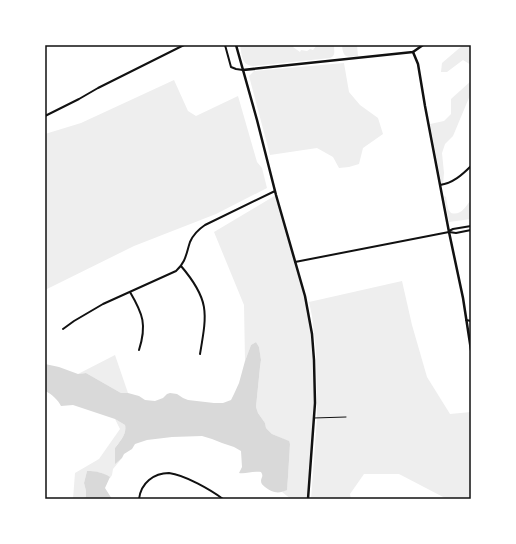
<svg xmlns="http://www.w3.org/2000/svg" width="516" height="544" viewBox="0 0 516 544" font-family="'Source Serif 4',serif">
  <style>
    .green { fill: #eee }
    .water { fill: #d9d9d9 }
    .lines { fill: none; stroke-linecap: round; stroke-linejoin: round }
    .service { stroke: #111; stroke-width: 1 }
    .minor { stroke: #111; stroke-width: 2 }
    .tertiary { stroke: #111; stroke-width: 2.5 }
    .secondary { stroke: #111; stroke-width: 2.5 }
    .neatline { fill: none; stroke: #111; stroke-width: 1.5 }
  </style>
  <rect width="100%" height="100%" fill="#fff"/>
  <g class="green">
    <path d="M240,45H294L293,47L300,52L301,50L307,51L310,49L313,50L317,45H334C334,51 336,56 330,58L253,66C241,65 242,55 240,45Z"/>
    <path d="M342,45H357L358,56C346,57 343,58 342,45Z"/>
    <polygon points="463,45 471,45 471,65 463,60 447,72 441,72 442,63"/>
    <polygon points="344,63 349,92 360,105 378,118 383,134 363,148 359,164 349,167 339,168 333,157 317,148 270,155 249,76 254,71"/>
    <polygon points="174,80 188,111 196,116 238,96 257,162 262,168 267,188 216,214 134,246 45,290 45,134 81,123"/>
    <polygon points="471,81 471,93 453,136 445,144 442,153 444,173 443,185 442,187 430,124 444,121 451,114 451,99"/>
    <polygon points="276,195 305,296 312,334 315,386 308,499 291,499 282,492 287,489 288,477 290,444 288,441 272,434 266,428 265,423 258,413 256,407 260,367 261,360 259,347 256,342 251,345 245,361 244,305 214,232"/>
    <path d="M444,196L446,197L448,209L451,213C461,216 465,207 471,200V219L449,222Z"/>
    <polygon points="402,281 412,325 427,377 450,414 471,412 471,499 447,499 399,474 364,474 350,494 351,499 311,499 317,417 316,351 312,316 309,302"/>
    <polygon points="115,355 128,393 121,393 86,373 78,374"/>
    <path d="M115,419L125,425C127,434 120,441 115,448V463L122,458L113,469L112,475L110,478C103,472 96,471 87,471L84,483L86,491V497L82,499H73L75,473L99,459L120,429Z"/>
  </g>
  <g class="water">
    <path d="M256,342L259,347L261,360L260,367L256,407L258,413L265,423L266,428L272,434L289,441L290,444L288,477L287,490C279,494 272,493 265,487C263,485 261,484 261,481C261,477 264,477 261,472C254,471 246,474 239,473L242,467L241,451L234,447L222,443L212,439L202,436L172,437L147,440L135,444L132,449L124,454L122,458L115,464V448C120,441 127,434 125,425L115,419L73,405L61,406C58,400 52,394 45,391V364L59,367L78,374L86,373L121,393H128L139,396L145,400L155,401L163,398L167,394L170,393L177,394L183,398L188,400L214,403H223L231,400L234,394L239,383L245,361L251,345Z"/>
    <path d="M87,471C96,471 102,472 110,477L105,488L112,499H82L86,497V491L84,483Z"/>
  </g>
  <g class="lines">
    <polyline class="service" points="314,418 346,417"/>
    <g class="minor">
      <polyline points="225,45 231,67 236,69 243,70"/>
      <polyline points="45,116 79,99 98,88 184,45"/>
      <path d="M440,185C453,183 462,175 471,166"/>
      <polyline points="449,231 453,229 471,226"/>
      <polyline points="295,262 449,232 456,233 471,230"/>
      <path d="M181,266C210,300 207,313 200,354"/>
      <path d="M130,292C143,314 147,325 139,350"/>
      <polyline points="466,320 471,321"/>
      <path d="M63,329L74,321L103,304L176,271C186,262 186,254 190,242C193,235 199,229 205,225L275,191"/>
      <path d="M139,499C140,491 143,485 149,480C155,475 162,473 169,473C185,475 211,490 223,499"/>
    </g>
    <g class="tertiary">
      <polyline points="413,52 418,64 425,106 449,232 463,298 471,350"/>
      <polyline points="243,70 413,52 423,45"/>
    </g>
    <polyline class="secondary" points="236,45 257,120 276,195 305,296 312,334 314,360 315,403 308,499"/>
  </g>
  <rect width="516" height="544" fill="none" stroke="#ffffff" stroke-width="92"/>
  <rect x="46" y="46" width="424" height="452" class="neatline"/>
</svg>
